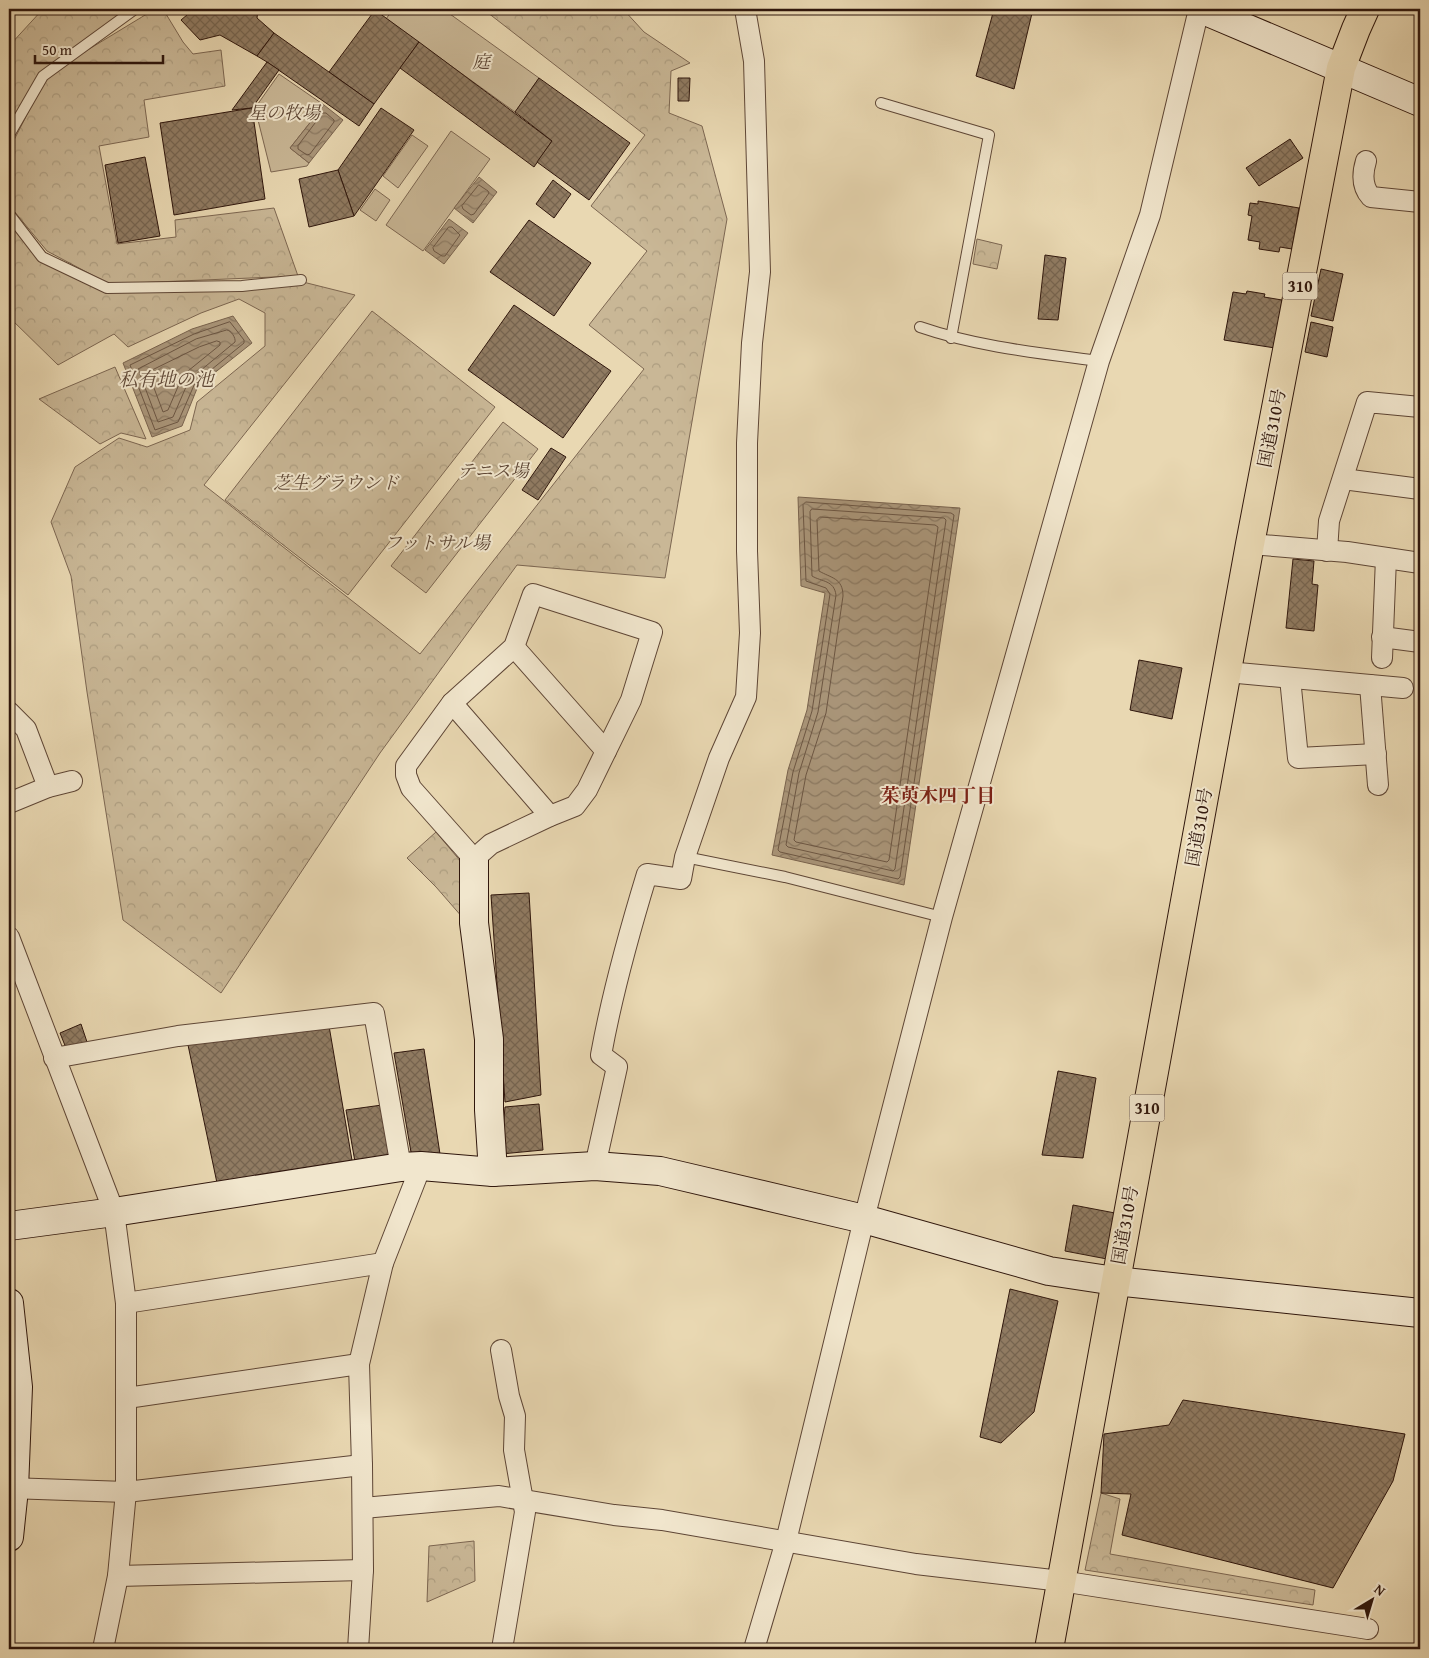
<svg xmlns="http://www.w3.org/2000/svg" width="1429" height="1658" viewBox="0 0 1429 1658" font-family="'Gentium Book Plus','Noto Serif JP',serif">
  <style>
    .forest { fill: url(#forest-crowns); stroke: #7c6651 }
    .garden { fill: #c9b796; stroke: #7c6651 }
    .water { fill: url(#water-waves); stroke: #79634e }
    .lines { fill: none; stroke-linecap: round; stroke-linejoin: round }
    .shore { stroke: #6c5643; stroke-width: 1 }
    .building { fill: url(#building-cross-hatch); stroke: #2f160c }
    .lane-casing { stroke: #5e4636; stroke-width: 12 }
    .street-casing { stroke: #5e4636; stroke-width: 22 }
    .secondary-casing { stroke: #2f160c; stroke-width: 30 }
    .highway-casing { stroke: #2f160c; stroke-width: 30 }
    .lane { stroke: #f1e6cd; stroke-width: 10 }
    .street { stroke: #f1e6cd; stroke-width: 20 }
    .secondary { stroke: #f1e6cd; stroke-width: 28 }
    .highway { stroke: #e9d8b2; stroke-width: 28 }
    .labels { text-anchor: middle; stroke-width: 4; stroke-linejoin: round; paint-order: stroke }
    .shield { fill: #f1e6cd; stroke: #695446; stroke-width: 1 }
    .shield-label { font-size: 16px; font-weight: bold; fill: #2f160c }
    .park-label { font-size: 18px; font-style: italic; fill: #5d4635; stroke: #f1e6cd }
    .street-label { font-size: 18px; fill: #2f160c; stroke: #f1e6cd }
    .water-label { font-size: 19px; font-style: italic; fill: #604938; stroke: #f1e6cd }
    .neighbourhood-label { font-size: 19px; font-weight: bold; fill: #7a1f14; stroke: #f1e6cd }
  </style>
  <defs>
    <pattern id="forest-crowns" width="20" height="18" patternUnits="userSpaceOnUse" patternTransform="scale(1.25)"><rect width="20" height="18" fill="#c9b796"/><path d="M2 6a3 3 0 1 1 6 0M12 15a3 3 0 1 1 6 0" fill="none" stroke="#ad9d80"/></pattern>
    <pattern id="water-waves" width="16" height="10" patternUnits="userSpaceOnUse" patternTransform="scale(1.25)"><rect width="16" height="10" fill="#aa967a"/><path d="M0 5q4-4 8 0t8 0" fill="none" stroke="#8b7962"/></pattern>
    <pattern id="building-cross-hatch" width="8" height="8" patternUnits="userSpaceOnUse" patternTransform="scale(1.25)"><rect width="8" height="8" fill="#907b62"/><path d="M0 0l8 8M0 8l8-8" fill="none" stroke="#76644f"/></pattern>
  </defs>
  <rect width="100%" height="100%" fill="#e9d8b2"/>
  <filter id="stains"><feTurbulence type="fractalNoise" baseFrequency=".004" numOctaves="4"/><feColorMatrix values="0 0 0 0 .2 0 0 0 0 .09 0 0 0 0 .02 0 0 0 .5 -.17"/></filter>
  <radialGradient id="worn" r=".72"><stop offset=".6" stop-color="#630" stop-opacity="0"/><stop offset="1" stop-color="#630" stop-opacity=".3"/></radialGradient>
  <g class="forest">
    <polygon points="43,9 135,9 43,76 9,134 9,46"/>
    <polygon points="155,9 163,9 183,42 193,54 221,50 225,86 144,100 149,137 99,146 117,244 176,237 175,220 274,208 298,276 109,284 47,251 14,211 12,159 13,142 45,79 71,60"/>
    <polygon points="483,9 623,9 644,32 690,63 671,71 669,113 702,126 727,219 665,578 517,565 380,753 221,993 123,920 87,692 71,576 51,522 75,467 119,438 147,447 190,430 197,402 265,346 265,313 239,299 201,313 128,347 114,334 58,365 9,317 9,214 42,257 107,288 299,281 355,295 204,485 420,654 644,369 589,325 647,251 591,206 645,135"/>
    <polygon points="977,239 1002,245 997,269 973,264"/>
    <polygon points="372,311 495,407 348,595 225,500"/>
    <polygon points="115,367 146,439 121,433 100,444 39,399"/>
    <polygon points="503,422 538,449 426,593 391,566"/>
    <polygon points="436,832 467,869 463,918 436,887 407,858"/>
    <polygon points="1101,1493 1120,1499 1110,1554 1315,1590 1313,1605 1085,1570"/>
    <polygon points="474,1541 475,1581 427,1602 429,1546"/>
  </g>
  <g class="garden">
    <polygon points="393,9 443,9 539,78 515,112 386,19"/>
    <polygon points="279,74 324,105 290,148 309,163 307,166 271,172 255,108"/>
    <polygon points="451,131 490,159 423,251 386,225"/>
    <polygon points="412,135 428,146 398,188 383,176"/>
    <polygon points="375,189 390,200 376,221 360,210"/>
  </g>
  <g class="water">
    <polygon points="324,105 343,120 309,163 290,148"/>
    <polygon points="479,177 497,192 473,223 454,208"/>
    <polygon points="449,219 468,233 444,264 425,250"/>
    <polygon points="233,316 252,343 198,386 182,426 152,437 123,363 192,329"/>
    <polygon points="798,497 960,508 904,885 772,855 788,770 807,710 825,593 801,586"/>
  </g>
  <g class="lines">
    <g class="shore">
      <polygon points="323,113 326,113 334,120 334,122 310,154 307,155 298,149 298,146"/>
      <polygon points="479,185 488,191 489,193 474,214 471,215 463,209 462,206"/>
      <polygon points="449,227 452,227 460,235 445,256 442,256 434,251 433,248"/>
      <polygon points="230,322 244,340 244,343 195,383 178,422 155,430 130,365 194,334"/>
      <path d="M227,330C231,330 236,338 235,342L189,380L173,417L158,422L138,369L196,339Z"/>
      <polygon points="217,341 220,342 220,345 183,375 168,410 163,412 148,372 199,347"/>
      <polygon points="806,502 951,513 954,515 900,877 898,879 780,852 778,850 793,772 812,711 830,594 826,588 806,581 803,505"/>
      <path d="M812,509L944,518L946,520L895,869L893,871L788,847L786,845L799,773L818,712L836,595C834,580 822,582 812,576L810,512Z"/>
      <path d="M820,517L935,525L938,527L889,860L887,862L796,842L794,840L806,775L826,713L843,596C843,578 831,578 819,571L817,520Z"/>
    </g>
  </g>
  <g class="building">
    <polygon points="194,9 258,9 257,18 274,33 257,56 220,35 200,40 181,20"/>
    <polygon points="994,9 1033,9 1014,89 976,76"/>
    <polygon points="375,10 419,42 374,104 329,72"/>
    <polygon points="274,33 374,104 359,126 267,62 257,56"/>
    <polygon points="419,42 552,141 534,167 400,68"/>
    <polygon points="267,62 279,70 252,108 232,110"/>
    <polygon points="539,78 630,143 589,200 537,162 552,141 515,112"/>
    <polygon points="678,78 690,78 689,101 678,101"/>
    <polygon points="252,108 265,199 174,215 160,123"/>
    <polygon points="381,108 414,130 354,216 338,170"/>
    <polygon points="1290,139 1303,158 1259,186 1246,168"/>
    <polygon points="145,157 160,236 118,243 105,165"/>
    <polygon points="338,170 354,216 309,227 299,179"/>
    <polygon points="553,180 571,194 554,218 536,204"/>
    <polygon points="1258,201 1299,208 1292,249 1280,247 1279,252 1259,249 1260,242 1248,240 1252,216 1248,215 1250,203 1258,204"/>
    <polygon points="529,220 591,263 554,316 490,272"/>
    <polygon points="1045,255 1066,258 1058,320 1038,319"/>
    <polygon points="1321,269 1343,274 1333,321 1311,316"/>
    <polygon points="1247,291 1265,294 1264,297 1282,300 1275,348 1224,340 1233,292 1246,294"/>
    <polygon points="514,305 611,371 563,438 468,370"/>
    <polygon points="1311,322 1333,327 1327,357 1305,352"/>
    <polygon points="551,448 566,457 538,500 522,490"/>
    <polygon points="1293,559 1314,561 1312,584 1318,585 1314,631 1286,628"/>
    <polygon points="1139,660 1182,668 1172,719 1130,710"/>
    <polygon points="529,893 541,1095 505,1102 491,895"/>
    <polygon points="328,1020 353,1166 217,1183 188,1045"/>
    <polygon points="81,1024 88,1045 68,1053 60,1033"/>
    <polygon points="424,1049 440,1154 412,1158 394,1053"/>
    <polygon points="1058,1071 1096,1078 1083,1158 1042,1155"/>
    <polygon points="539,1104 543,1150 501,1154 505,1107"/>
    <polygon points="382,1105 392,1159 355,1162 346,1110"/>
    <polygon points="1073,1205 1115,1213 1107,1259 1065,1251"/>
    <polygon points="1010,1289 1058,1301 1034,1412 1001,1443 980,1437"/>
    <polygon points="1183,1400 1405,1434 1393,1481 1333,1588 1122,1535 1131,1494 1101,1493 1104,1434 1169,1425"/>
  </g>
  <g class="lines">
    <defs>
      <g id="lane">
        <polyline points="881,103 989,135 951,338"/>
        <polyline points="9,135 43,76 135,9"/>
        <polyline points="9,214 42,257 107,288 242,286 301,280"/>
        <path d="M920,327C978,347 1039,353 1099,361"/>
        <polyline points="685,857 785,877 942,917"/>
      </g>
      <g id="street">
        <path d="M1366,161C1362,174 1362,187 1371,197L1420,202"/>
        <polyline points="1343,479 1420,489"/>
        <polyline points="1250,544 1347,552 1420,563"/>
        <polyline points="1327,551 1329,521 1367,402 1420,407"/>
        <polygon points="533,594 652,632 631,700 587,790 575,806 550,816 491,844 474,859 411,788 406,775 406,766 452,703 514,647"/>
        <polyline points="1382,637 1420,642"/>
        <polyline points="514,647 606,751"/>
        <polyline points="1382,658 1386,558"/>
        <polyline points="1227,672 1403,688"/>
        <polyline points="1290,678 1298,758 1376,754"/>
        <polyline points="1370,685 1378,785"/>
        <polyline points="452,703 550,816"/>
        <polyline points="9,712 26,729 48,787"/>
        <polyline points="9,803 48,787 72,781"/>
        <polyline points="9,937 114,1212 126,1303 126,1492 118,1576 103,1649"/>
        <polyline points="54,1058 178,1036 374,1013 401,1167"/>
        <path d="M595,1166L617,1067L601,1055C612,994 629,933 647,874L681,879L685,857L719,758L746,697L750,633L747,551V443L752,343L760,272L754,61L745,9"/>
        <polyline points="126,1303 383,1263"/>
        <polyline points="501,1350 509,1396 515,1416 514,1450 525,1512 502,1649"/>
        <polyline points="127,1398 359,1364"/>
        <polyline points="9,1488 126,1492 362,1465"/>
        <polyline points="363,1508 499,1496 614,1515 662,1520 916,1564 1061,1581 1368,1629"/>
        <polyline points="118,1576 363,1570"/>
        <polyline points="358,1649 363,1570 362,1465 359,1364 383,1263 421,1166"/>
        <polyline points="754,1649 786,1541 864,1219 942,917 1099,361 1150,215 1199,9"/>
      </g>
      <g id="secondary">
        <polyline points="1201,9 1420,102"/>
        <polyline points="474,859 474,923 489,1039 489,1110 493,1172"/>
        <polyline points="9,1226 114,1212 401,1167 421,1166 493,1172 595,1166 660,1171 864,1219 1049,1271 1115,1281 1420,1313"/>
        <polyline points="9,1303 18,1387 14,1489 9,1537"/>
      </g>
      <polyline id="highway" points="1049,1649 1250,544 1341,68 1356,29 1365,9"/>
    </defs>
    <use href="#lane" class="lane-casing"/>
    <use href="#street" class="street-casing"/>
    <use href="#secondary" class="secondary-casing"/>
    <use href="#highway" class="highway-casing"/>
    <use href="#lane" class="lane"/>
    <use href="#street" class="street"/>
    <use href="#secondary" class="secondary"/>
    <use href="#highway" class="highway"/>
  </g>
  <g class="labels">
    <g class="shield">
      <rect x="1282.5" y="272.5" width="35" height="27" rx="4"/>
      <rect x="1129.5" y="1094.5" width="35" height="27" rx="4"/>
    </g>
    <g class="shield-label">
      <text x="1300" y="292">310</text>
      <text x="1147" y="1114">310</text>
    </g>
    <g class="park-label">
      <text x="481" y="68">庭</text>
      <text x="284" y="119">星の牧場</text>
      <text x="493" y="477">テニス場</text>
      <text x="336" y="489">芝生グラウンド</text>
      <text x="437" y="549">フットサル場</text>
    </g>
    <g class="street-label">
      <text transform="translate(1272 428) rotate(-79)" y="6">国道310号</text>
      <text transform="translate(1199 827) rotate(-80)" y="6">国道310号</text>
      <text transform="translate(1125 1225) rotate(-80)" y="6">国道310号</text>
    </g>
    <g class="water-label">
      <text x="166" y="386">私有地の池</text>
    </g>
    <g class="neighbourhood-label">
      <text x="938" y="802">茱萸木四丁目</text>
    </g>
  </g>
  <rect width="1429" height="1658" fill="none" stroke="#e9d8b2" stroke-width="30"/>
  <rect x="10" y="10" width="1409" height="1638" fill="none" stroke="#2f160c" stroke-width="2.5"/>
  <rect x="15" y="15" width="1399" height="1628" fill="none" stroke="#2f160c"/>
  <g transform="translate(1372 1600) rotate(38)" stroke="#f1e6cd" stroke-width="4" paint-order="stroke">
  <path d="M0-4L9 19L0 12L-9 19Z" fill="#2f160c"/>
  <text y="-8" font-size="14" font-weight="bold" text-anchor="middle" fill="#2f160c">N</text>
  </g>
  <path d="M35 55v8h128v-8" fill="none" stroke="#2f160c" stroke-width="2.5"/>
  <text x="42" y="55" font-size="15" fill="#2f160c" stroke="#f1e6cd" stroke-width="4" paint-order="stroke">50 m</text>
  <rect width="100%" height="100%" filter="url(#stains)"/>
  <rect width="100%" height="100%" fill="url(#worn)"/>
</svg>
